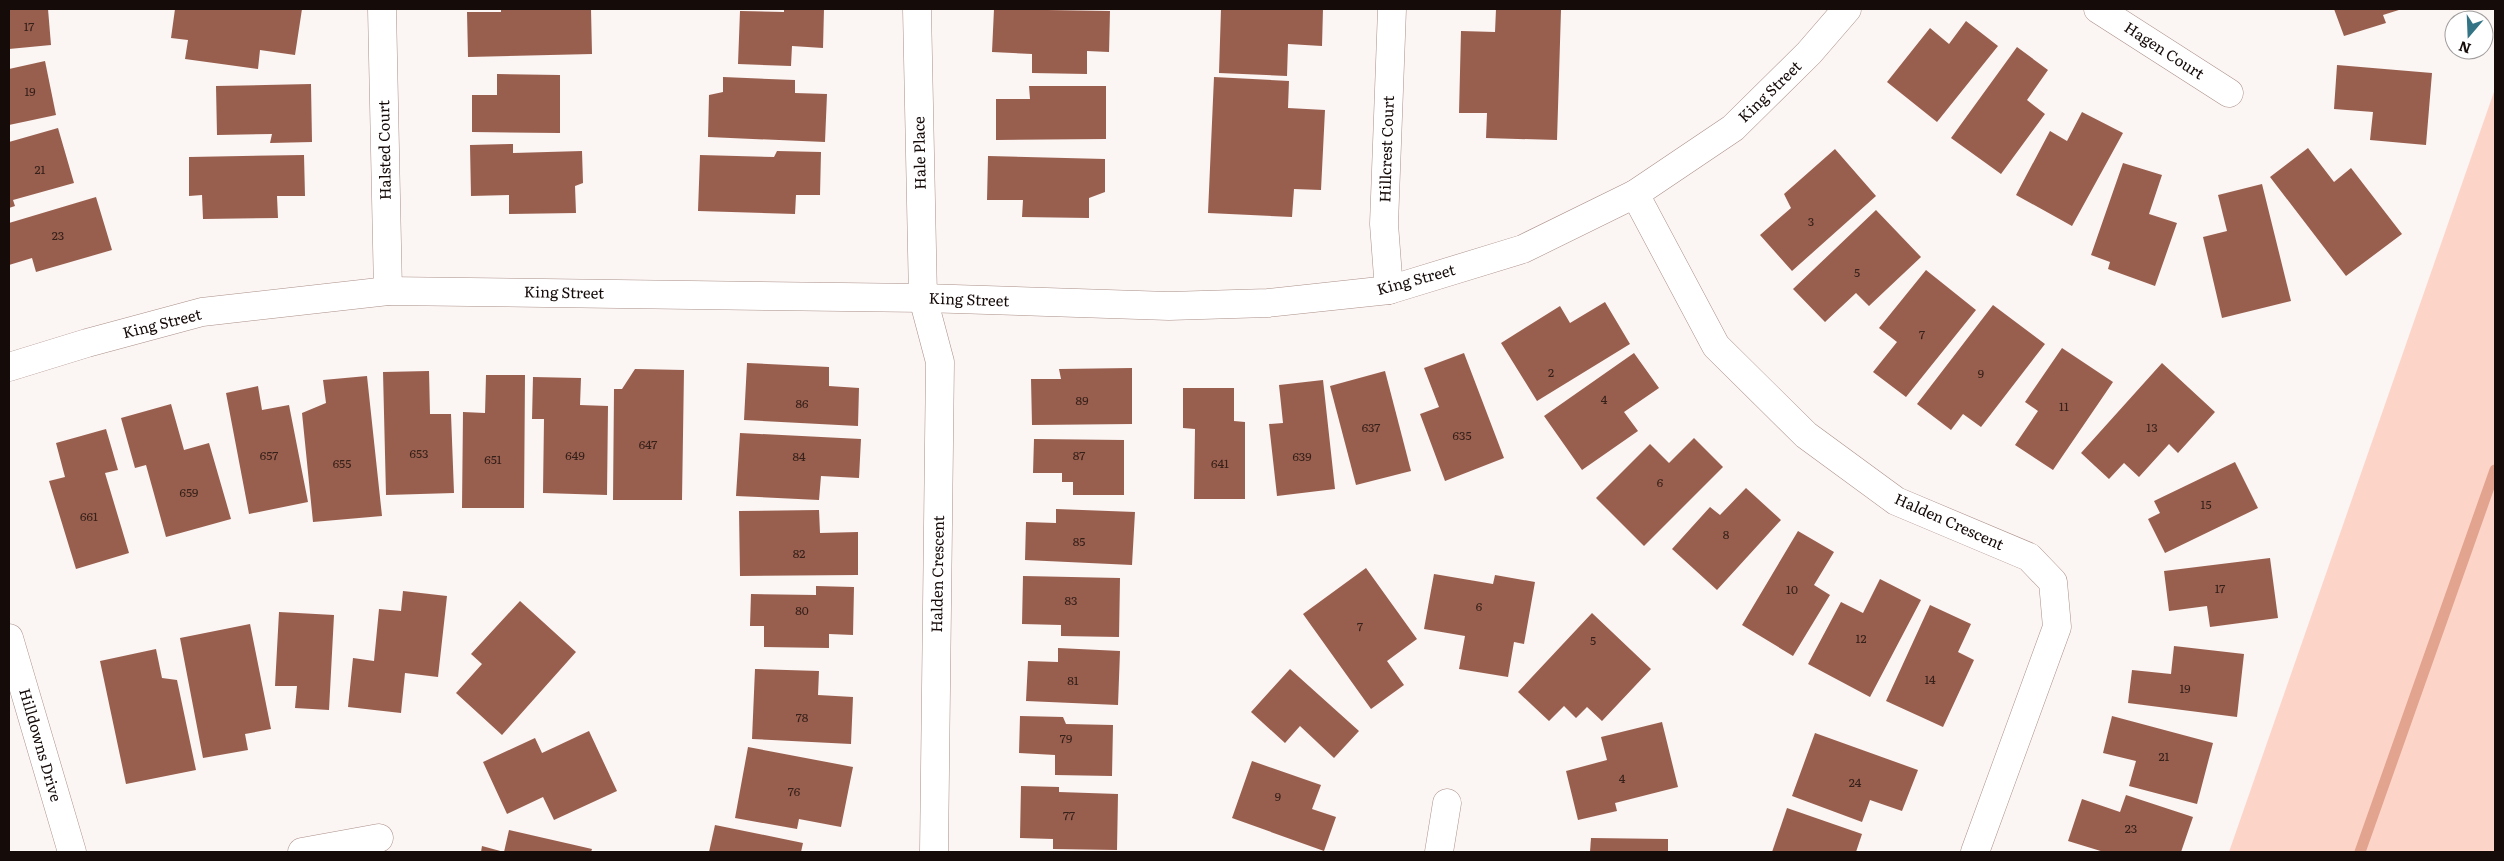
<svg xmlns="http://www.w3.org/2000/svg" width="2504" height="861" viewBox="0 0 2504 861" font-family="Literata,serif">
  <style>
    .green { fill: #fcd4c8 }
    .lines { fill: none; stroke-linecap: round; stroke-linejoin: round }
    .stream { stroke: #e2a38f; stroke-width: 11 }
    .building { fill: #995f4e }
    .minor-casing { stroke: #ab9088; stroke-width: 29 }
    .tertiary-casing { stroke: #ab9088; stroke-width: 29 }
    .minor { stroke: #fff; stroke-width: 28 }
    .tertiary { stroke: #fff; stroke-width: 28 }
    .labels { text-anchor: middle; stroke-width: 4; stroke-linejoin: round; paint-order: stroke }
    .number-label { font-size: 12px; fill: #36201a }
    .street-label { font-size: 15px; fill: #150b09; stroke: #fff }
  </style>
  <rect width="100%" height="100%" fill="#fbf5f3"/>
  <polygon class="green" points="2495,89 2495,852 2229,852"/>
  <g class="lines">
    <polyline class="stream" points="2360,852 2495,470"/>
  </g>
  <g class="building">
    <polygon points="9,9 48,9 51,45 9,49"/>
    <polygon points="175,9 302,9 295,55 260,50 258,69 185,59 188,40 171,38"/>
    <polygon points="501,9 591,9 592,54 468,57 467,12 501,12"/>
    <polygon points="784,9 824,9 823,48 792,46 791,66 738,64 740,11 784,12"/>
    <polygon points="994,9 1110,11 1109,52 1087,51 1087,74 1032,73 1032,54 992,52"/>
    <polygon points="1221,9 1323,9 1322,46 1288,44 1287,76 1219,73"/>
    <polygon points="1496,9 1561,10 1557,140 1486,138 1487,113 1459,113 1461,31 1495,32"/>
    <polygon points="2334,9 2402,9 2383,15 2386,23 2344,36"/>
    <polygon points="1966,21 1998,46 1937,122 1887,82 1930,28 1949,44"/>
    <polygon points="2017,47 2048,70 2027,100 2045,114 2001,174 1951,138"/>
    <polygon points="45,61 56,115 9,125 9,69"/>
    <polygon points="2337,65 2432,73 2426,145 2370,140 2373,112 2334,109"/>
    <polygon points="497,74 560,75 560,133 472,132 472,95 497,95"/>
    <polygon points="723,77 795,80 795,93 827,94 825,142 708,137 709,95 723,92"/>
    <polygon points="1214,77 1289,81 1288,108 1325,110 1321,190 1294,189 1292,217 1208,213"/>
    <polygon points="311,84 312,142 270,143 272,134 217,135 216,86"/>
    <polygon points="1029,86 1106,86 1106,139 996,140 996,99 1030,99"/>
    <polygon points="2082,112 2123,133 2072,226 2016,195 2050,131 2067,141"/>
    <polygon points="58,128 74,183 13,200 15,206 9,208 9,142"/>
    <polygon points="513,144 513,153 582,151 583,183 575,186 576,213 509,214 509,195 471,196 470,145"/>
    <polygon points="2308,148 2334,182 2351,168 2402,234 2346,276 2270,177"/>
    <polygon points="1835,149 1876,196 1792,271 1760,235 1791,208 1784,194"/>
    <polygon points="777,151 821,152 820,195 796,195 795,214 698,211 700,155 774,157"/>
    <polygon points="304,155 305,196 277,196 278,218 203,219 202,195 189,196 189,157"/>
    <polygon points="988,156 1105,159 1105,192 1089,198 1089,218 1022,217 1023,200 987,200"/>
    <polygon points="2123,163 2162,175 2149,214 2177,223 2155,286 2108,269 2110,262 2091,255"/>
    <polygon points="2262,184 2291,301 2222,318 2203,237 2227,231 2218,195"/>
    <polygon points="96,197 112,250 36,272 32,258 9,265 9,223"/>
    <polygon points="1876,210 1921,257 1869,306 1856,293 1825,322 1793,289"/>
    <polygon points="1926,270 1976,310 1906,397 1873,372 1897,342 1879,328"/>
    <polygon points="1605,302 1630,344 1537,401 1501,343 1560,306 1570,323"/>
    <polygon points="1993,305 2045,344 1981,427 1963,414 1951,430 1917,404"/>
    <polygon points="2062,348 2113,382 2053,470 2015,445 2038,411 2025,402"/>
    <polygon points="1464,353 1504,458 1445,481 1420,414 1439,407 1424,368"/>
    <polygon points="1634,353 1659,388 1624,412 1638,431 1582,470 1544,416"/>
    <polygon points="747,363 829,367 829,386 859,388 858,426 744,420"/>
    <polygon points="2162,363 2215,412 2178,453 2169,444 2139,477 2124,463 2109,479 2081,453"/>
    <polygon points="1132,368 1132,424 1032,425 1031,379 1061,379 1059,369"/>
    <polygon points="635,369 684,370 682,500 613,500 614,389 622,389"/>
    <polygon points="429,371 430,414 451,414 454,493 386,495 383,372"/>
    <polygon points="1385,371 1411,471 1356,485 1330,386"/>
    <polygon points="486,375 525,375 524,508 462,508 463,412 485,413"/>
    <polygon points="367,376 382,516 313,522 302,413 326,403 323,380"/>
    <polygon points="533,377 581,378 580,405 608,406 607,495 543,493 544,419 532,419"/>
    <polygon points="1323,380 1335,489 1277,496 1269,424 1283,423 1279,385"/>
    <polygon points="258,386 262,410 289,405 308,502 249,514 226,393"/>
    <polygon points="1183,388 1234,388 1234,421 1245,422 1245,499 1194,499 1195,429 1183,428"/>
    <polygon points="171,404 184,450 209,443 231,519 166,537 146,465 135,468 121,418"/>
    <polygon points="106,429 118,470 105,473 129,553 76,569 49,481 65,477 56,443"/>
    <polygon points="740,433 861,439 859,478 821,476 819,500 736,496"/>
    <polygon points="1694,438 1723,467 1644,546 1596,498 1650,444 1669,463"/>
    <polygon points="1034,439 1124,440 1124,495 1073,495 1073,482 1062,482 1062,473 1033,473"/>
    <polygon points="2235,462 2258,508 2165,553 2148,519 2160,513 2154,501"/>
    <polygon points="1746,488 1781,520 1717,590 1672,549 1710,507 1720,515"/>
    <polygon points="1056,509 1135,512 1132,565 1025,560 1026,522 1056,523"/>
    <polygon points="819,510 820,533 858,532 858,575 740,576 739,511"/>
    <polygon points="1798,531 1834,552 1814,585 1830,595 1793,656 1742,625"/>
    <polygon points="2270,558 2278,618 2210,627 2207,606 2169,611 2164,571"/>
    <polygon points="1366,568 1417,639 1387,661 1404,685 1371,709 1303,614"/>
    <polygon points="1434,574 1493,584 1495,575 1535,582 1524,644 1514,642 1508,677 1459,669 1465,636 1424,629"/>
    <polygon points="1023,576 1120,578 1119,637 1061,636 1061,625 1022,624"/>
    <polygon points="1880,579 1921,600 1870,697 1808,664 1841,602 1863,613"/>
    <polygon points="816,586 854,587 853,635 829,634 829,648 764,647 764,626 750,626 751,594 816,595"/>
    <polygon points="403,591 447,596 438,677 405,673 401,713 348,707 353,658 374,661 379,609 401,611"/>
    <polygon points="520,601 576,652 502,735 456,693 482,664 471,654"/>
    <polygon points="1930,605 1971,624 1958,652 1974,660 1943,727 1886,701"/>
    <polygon points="279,612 334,615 329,710 295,708 297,686 275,686"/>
    <polygon points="1592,613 1651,669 1602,721 1587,707 1576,718 1564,706 1549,721 1518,692"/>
    <polygon points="250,624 271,729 245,734 248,750 203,758 180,638"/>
    <polygon points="2174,646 2244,654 2237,717 2128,703 2132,670 2171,674"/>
    <polygon points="1058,648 1120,651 1118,705 1026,701 1028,661 1058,662"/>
    <polygon points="156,649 162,678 177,680 196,770 126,784 100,661"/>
    <polygon points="755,669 819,671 818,695 853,697 851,744 752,739"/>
    <polygon points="1290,669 1359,731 1334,758 1300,726 1285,743 1251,712"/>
    <polygon points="1020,716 1063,717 1066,724 1113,725 1112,776 1055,775 1055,755 1019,753"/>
    <polygon points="2112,716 2213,743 2197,804 2129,786 2136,761 2103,753"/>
    <polygon points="1662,722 1678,787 1615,803 1617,811 1578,820 1566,771 1607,760 1601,737"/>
    <polygon points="589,731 617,791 554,820 543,797 507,814 483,762 535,738 542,753"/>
    <polygon points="1815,733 1918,770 1902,811 1870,800 1862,822 1792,796"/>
    <polygon points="748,747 853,767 841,827 799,819 797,829 735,818"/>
    <polygon points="1252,761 1321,785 1312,809 1336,817 1324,851 1232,818"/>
    <polygon points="1021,786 1059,787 1059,792 1118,794 1117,850 1053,849 1053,839 1020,838"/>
    <polygon points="2126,795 2193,817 2181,852 2104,852 2068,841 2082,799 2120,812"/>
    <polygon points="1787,808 1862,834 1856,852 1772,852"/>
    <polygon points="715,825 803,843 801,852 709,852"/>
    <polygon points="509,830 592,849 591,852 504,852"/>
    <polygon points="1591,838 1668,839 1668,852 1590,852"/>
    <polygon points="482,846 504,852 481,852"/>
  </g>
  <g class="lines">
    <defs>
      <g id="minor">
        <polyline points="382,9 388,291"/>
        <polyline points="917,9 923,298 940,362 934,852"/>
        <polyline points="2098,9 2229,93"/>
        <polyline points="1635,194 1716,346 1806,435 1896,501 2029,557 2053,582 2057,627 1975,852"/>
        <polyline points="1389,290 1384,224 1392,9"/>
        <polyline points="9,638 72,852"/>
        <polyline points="302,852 379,838"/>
        <polyline points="1439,852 1447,803"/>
      </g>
      <polyline id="tertiary" points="9,367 87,343 202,312 388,291 923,298 1169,306 1268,303 1389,290 1523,249 1635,194 1733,128 1809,53 1847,9"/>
    </defs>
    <use href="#minor" class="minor-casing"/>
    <use href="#tertiary" class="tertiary-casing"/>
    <use href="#minor" class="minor"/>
    <use href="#tertiary" class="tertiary"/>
  </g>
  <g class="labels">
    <g class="number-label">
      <text x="29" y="31">17</text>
      <text x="30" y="96">19</text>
      <text x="40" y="174">21</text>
      <text x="1811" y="226">3</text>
      <text x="58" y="240">23</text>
      <text x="1857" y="277">5</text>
      <text x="1922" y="339">7</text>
      <text x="1551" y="377">2</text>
      <text x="1981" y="378">9</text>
      <text x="1604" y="404">4</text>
      <text x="1082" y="405">89</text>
      <text x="802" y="408">86</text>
      <text x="2064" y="411">11</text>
      <text x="1371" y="432">637</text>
      <text x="2152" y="432">13</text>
      <text x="1462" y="440">635</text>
      <text x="648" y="449">647</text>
      <text x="419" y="458">653</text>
      <text x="269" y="460">657</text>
      <text x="575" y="460">649</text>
      <text x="1079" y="460">87</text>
      <text x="799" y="461">84</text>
      <text x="1302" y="461">639</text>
      <text x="493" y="464">651</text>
      <text x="342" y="468">655</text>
      <text x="1220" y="468">641</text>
      <text x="1660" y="487">6</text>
      <text x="189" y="497">659</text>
      <text x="2206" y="509">15</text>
      <text x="89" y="521">661</text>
      <text x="1726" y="539">8</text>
      <text x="1079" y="546">85</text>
      <text x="799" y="558">82</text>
      <text x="2220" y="593">17</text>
      <text x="1792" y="594">10</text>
      <text x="1071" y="605">83</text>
      <text x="1479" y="611">6</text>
      <text x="802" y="615">80</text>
      <text x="1360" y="631">7</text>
      <text x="1861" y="643">12</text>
      <text x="1593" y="645">5</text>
      <text x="1930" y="684">14</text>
      <text x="1073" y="685">81</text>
      <text x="2185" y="693">19</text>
      <text x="802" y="722">78</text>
      <text x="1066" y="743">79</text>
      <text x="2164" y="761">21</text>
      <text x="1622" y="783">4</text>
      <text x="1855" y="787">24</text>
      <text x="794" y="796">76</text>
      <text x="1278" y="801">9</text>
      <text x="1069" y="820">77</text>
      <text x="2131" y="833">23</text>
    </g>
    <g class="street-label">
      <text transform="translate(2164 51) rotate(33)" y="5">Hagen Court</text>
      <text transform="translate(1770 92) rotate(-44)" y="5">King Street</text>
      <text transform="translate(1387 149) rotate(-88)" y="5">Hillcrest Court</text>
      <text transform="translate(385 150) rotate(-91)" y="5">Halsted Court</text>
      <text transform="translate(920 153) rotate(-91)" y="5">Hale Place</text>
      <text transform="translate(1416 280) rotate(-15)" y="5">King Street</text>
      <text transform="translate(564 293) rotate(1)" y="5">King Street</text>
      <text transform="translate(969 300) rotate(2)" y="5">King Street</text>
      <text transform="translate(162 324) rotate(-14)" y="5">King Street</text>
      <text transform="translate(1949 522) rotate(24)" y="5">Halden Crescent</text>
      <text transform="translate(938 574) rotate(-89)" y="5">Halden Crescent</text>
      <text transform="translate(40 745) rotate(74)" y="5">Hilldowns Drive</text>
    </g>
  </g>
  <rect width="2504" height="861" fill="none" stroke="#150b09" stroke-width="20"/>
  <g transform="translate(2469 35) rotate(199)"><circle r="24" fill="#ffffff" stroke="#a19d9d"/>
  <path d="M0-4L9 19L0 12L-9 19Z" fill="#327486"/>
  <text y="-8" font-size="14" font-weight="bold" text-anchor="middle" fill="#150b09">N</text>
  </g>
</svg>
